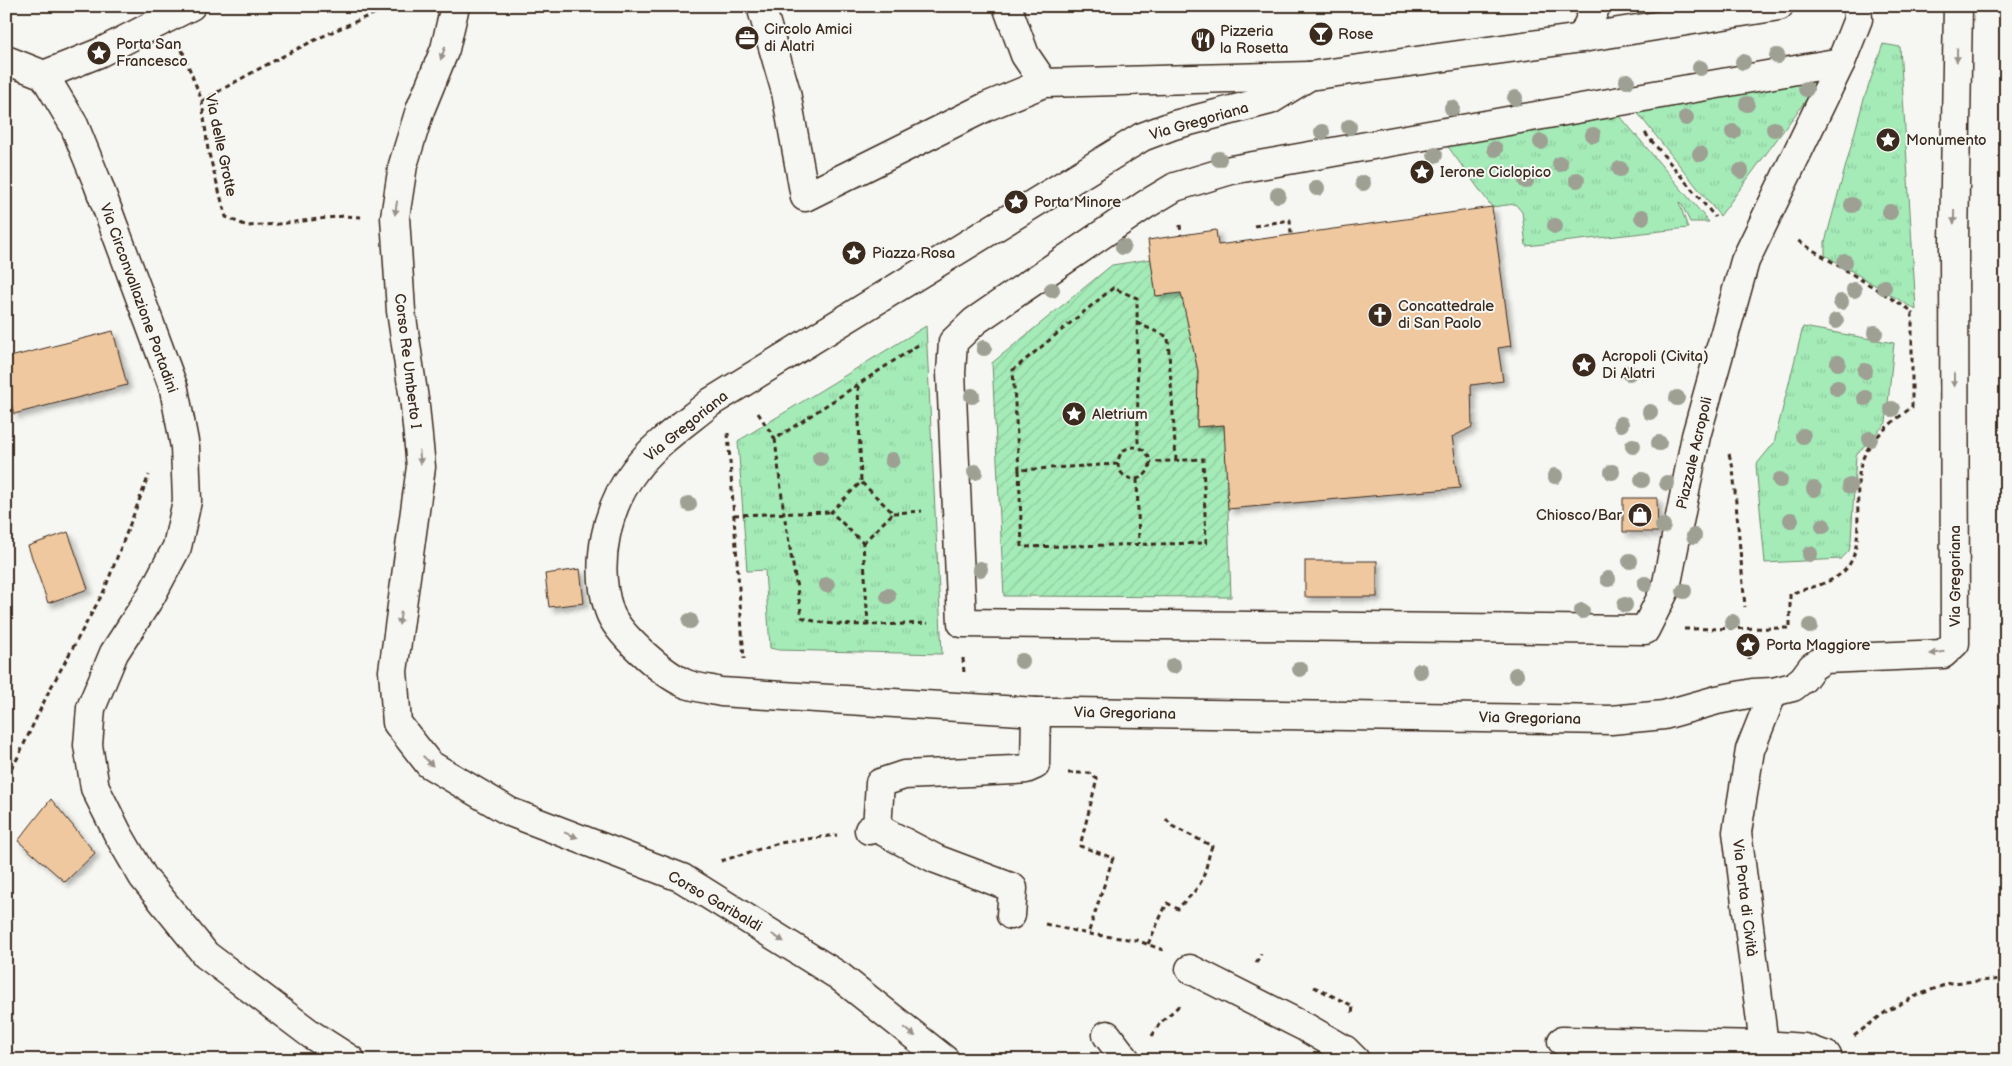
<svg xmlns="http://www.w3.org/2000/svg" width="2012" height="1066" viewBox="0 0 2012 1066" font-family="'Balsamiq Sans',sans-serif">
  <style>
    .grass { fill: url(#grass-tufts); stroke: #708a6b }
    .garden { fill: url(#garden-furrows); stroke: #708a6b }
    .building { fill: #efc89f; stroke: #3b2a1e; filter: url(#shadow) }
    .lines { fill: none; stroke-linecap: round; stroke-linejoin: round }
    .minor-casing { stroke: #3b2a1e; stroke-width: 31 }
    .path { stroke: #3b2a1e; stroke-width: 3; stroke-dasharray: 5 4; stroke-linecap: butt }
    .minor { stroke: #f6f6f2; stroke-width: 28 }
    .tree { fill: #9da092 }
    .oneway { fill: #989088 }
    .labels { text-anchor: middle; stroke-width: 4; stroke-linejoin: round; paint-order: stroke }
    .poi-label { font-size: 15px; fill: #3b2a1e; stroke: #f6f6f2; text-anchor: start }
    .street-label { font-size: 15px; fill: #3b2a1e; stroke: #f6f6f2 }
  </style>
  <defs>
    <pattern id="grass-tufts" width="24" height="20" patternUnits="userSpaceOnUse" patternTransform="scale(1.25)"><rect width="24" height="20" fill="#a4ebb8"/><path d="M3 7l-1-3M5 7V3M7 7l1-3M15 17l-1-3M17 17v-4M19 17l1-3" fill="none" stroke="#8eca9e"/></pattern>
    <pattern id="garden-furrows" width="10" height="10" patternUnits="userSpaceOnUse" patternTransform="scale(1.25)"><rect width="10" height="10" fill="#a4ebb8"/><path d="M-1 1l2-2M0 10L10 0M9 11l2-2" fill="none" stroke="#8eca9e"/></pattern>
    <filter id="shadow"><feDropShadow dx="4.5" dy="4.5" stdDeviation="2.5" flood-color="#0004"/></filter>
  </defs>
  <rect width="100%" height="100%" fill="#f6f6f2"/>
  <filter id="ink" filterUnits="userSpaceOnUse"><feTurbulence type="fractalNoise" baseFrequency=".02" numOctaves="2"/><feDisplacementMap in="SourceGraphic" scale="10" xChannelSelector="R" yChannelSelector="G"/><feConvolveMatrix kernelMatrix="1 2 1 2 8 2 1 2 1" color-interpolation-filters="sRGB"/></filter>
  <g filter="url(#ink)">
    <g class="grass">
      <polygon points="1883,44 1900,47 1916,310 1825,255 1825,242 1863,102"/>
      <polygon points="1826,73 1720,216 1632,106"/>
      <polygon points="1609,103 1709,222 1690,222 1681,203 1679,202 1688,228 1526,246 1522,212 1515,204 1492,207 1438,133"/>
      <polygon points="926,326 942,654 779,650 770,648 765,570 747,571 738,441"/>
      <polygon points="1803,327 1894,343 1886,423 1856,455 1851,541 1849,551 1841,559 1765,563 1756,465 1774,443"/>
    </g>
    <polygon class="garden" points="1151,259 1157,296 1200,290 1188,324 1198,371 1197,426 1225,425 1231,597 1004,596 992,363 1112,265"/>
    <g class="building">
      <polygon points="1492,207 1511,346 1498,348 1503,381 1471,385 1472,427 1452,437 1460,488 1228,509 1224,425 1197,427 1198,371 1181,293 1156,296 1148,240 1216,230 1218,245"/>
      <polygon points="113,331 127,385 14,414 6,382 6,358"/>
      <polygon points="1623,498 1657,498 1658,532 1623,532"/>
      <polygon points="68,532 88,589 48,603 28,546"/>
      <rect x="1305" y="561" width="72" height="36"/>
      <polygon points="580,569 584,603 549,607 545,574"/>
      <polygon points="51,799 95,853 65,882 18,841"/>
    </g>
    <g class="lines">
      <defs>
        <g id="minor">
          <polyline points="455,6 445,49 420,110 403,165 395,217 401,311 415,406 421,467 393,671 397,723 429,764 510,812 682,878 839,976 945,1060"/>
          <polyline points="761,6 786,92 805,197 988,106 1044,83 1309,76 1582,38 1779,6"/>
          <polyline points="1007,6 1025,55 1044,83"/>
          <polyline points="1582,38 1596,6"/>
          <polyline points="6,60 44,75 74,125 98,184 174,389 185,447 187,501 177,547 151,596 114,653 91,708 88,745 95,788 118,834 143,877 206,955 312,1035 351,1060"/>
          <polygon points="1841,62 1745,261 1696,436 1666,588 1645,630 962,623 951,373 953,342 975,321 1145,205 1175,187 1231,170"/>
          <polyline points="1841,62 1858,19 1857,6"/>
          <polyline points="44,75 99,53 191,6"/>
          <path d="M1309,76L1270,100L1174,125L1142,137L711,402C686,423 655,443 635,470C606,507 594,565 609,610C616,633 662,673 684,683C695,688 710,689 721,692L1036,712H1073L1611,720L1664,715L1717,700L1753,693L1773,692L1793,687L1803,679L1812,667L1824,659L1943,654L1955,643L1954,242L1958,6"/>
          <polyline points="1773,692 1750,750 1737,832 1764,1045 1804,1048 1827,1056 1823,1060"/>
          <polyline points="877,828 936,859 1013,888 1011,915"/>
          <polyline points="869,830 877,828 880,783 904,775 1014,770 1026,769 1035,765 1036,712"/>
          <polyline points="1190,969 1305,1027 1345,1050 1355,1060"/>
          <polyline points="1107,1035 1126,1060"/>
          <polyline points="1562,1041 1764,1045"/>
        </g>
      </defs>
      <use href="#minor" class="minor-casing"/>
      <g class="path">
        <polyline points="182,50 202,101 208,150 226,217 247,226 278,224 344,216 362,217"/>
        <path d="M202,101C264,65 327,31 394,6"/>
        <polyline points="1645,133 1715,217"/>
        <polyline points="1180,225 1181,235"/>
        <polyline points="1254,226 1290,220 1291,234"/>
        <polyline points="1137,323 1168,337 1176,460"/>
        <path d="M918,345L775,439L784,514L802,617C825,629 899,624 928,623"/>
        <polyline points="858,386 861,482"/>
        <polyline points="758,413 775,439"/>
        <polyline points="728,433 744,659"/>
        <circle cx="1134" cy="463" r="16"/>
        <polyline points="1729,454 1733,468 1745,607"/>
        <polyline points="1118,464 1019,470 1013,370 1113,288 1137,298 1138,447"/>
        <polyline points="1019,470 1022,547 1206,543 1203,459 1151,462"/>
        <polyline points="1137,479 1139,544"/>
        <polyline points="893,513 922,511"/>
        <polyline points="734,515 831,512"/>
        <polyline points="863,543 893,513 861,482 831,512 863,543 868,625"/>
        <path d="M1684,629L1790,628V594C1809,587 1830,585 1845,570C1869,545 1849,488 1864,456C1873,436 1895,420 1912,407V311L1795,239"/>
        <polyline points="1748,645 1749,659"/>
        <polyline points="963,658 964,674"/>
        <polyline points="1068,773 1089,773 1097,779 1080,846 1113,858 1088,934"/>
        <polyline points="6,776 17,759 49,691 104,591 149,475"/>
        <polyline points="721,861 779,843 837,835"/>
        <polyline points="1045,924 1088,934 1136,940 1163,950"/>
        <path d="M1148,944L1167,903L1178,909C1184,901 1192,895 1197,888C1206,877 1207,859 1212,846L1172,826L1166,819"/>
        <polyline points="1256,963 1261,954"/>
        <polyline points="1314,987 1353,1006 1352,1015"/>
        <polyline points="1152,1036 1160,1023 1181,1004"/>
        <polyline points="1854,1036 1887,1011 1918,995 1950,983 2006,979"/>
      </g>
      <use href="#minor" class="minor"/>
    </g>
    <g class="tree">
      <circle cx="1777" cy="56" r="8"/>
      <circle cx="1743" cy="62" r="8"/>
      <circle cx="1700" cy="68" r="8"/>
      <circle cx="1627" cy="81" r="8"/>
      <circle cx="1806" cy="89" r="8"/>
      <circle cx="1515" cy="98" r="8"/>
      <circle cx="1747" cy="104" r="8"/>
      <circle cx="1452" cy="108" r="8"/>
      <circle cx="1686" cy="118" r="8"/>
      <circle cx="1349" cy="127" r="8"/>
      <circle cx="1774" cy="129" r="8"/>
      <circle cx="1322" cy="132" r="8"/>
      <circle cx="1733" cy="132" r="8"/>
      <circle cx="1593" cy="135" r="8"/>
      <circle cx="1541" cy="142" r="8"/>
      <circle cx="1495" cy="149" r="8"/>
      <circle cx="1700" cy="154" r="8"/>
      <circle cx="1435" cy="155" r="8"/>
      <circle cx="1219" cy="159" r="8"/>
      <circle cx="1560" cy="164" r="8"/>
      <circle cx="1620" cy="169" r="8"/>
      <circle cx="1741" cy="171" r="8"/>
      <circle cx="1577" cy="180" r="8"/>
      <circle cx="1526" cy="181" r="8"/>
      <circle cx="1363" cy="183" r="8"/>
      <circle cx="1317" cy="188" r="8"/>
      <circle cx="1278" cy="195" r="8"/>
      <circle cx="1852" cy="205" r="8"/>
      <circle cx="1890" cy="212" r="8"/>
      <circle cx="1642" cy="217" r="8"/>
      <circle cx="1555" cy="226" r="8"/>
      <circle cx="1123" cy="247" r="8"/>
      <circle cx="1845" cy="262" r="8"/>
      <circle cx="1884" cy="287" r="8"/>
      <circle cx="1052" cy="290" r="8"/>
      <circle cx="1854" cy="290" r="8"/>
      <circle cx="1841" cy="302" r="8"/>
      <circle cx="1836" cy="321" r="8"/>
      <circle cx="1875" cy="333" r="8"/>
      <circle cx="984" cy="348" r="8"/>
      <circle cx="1838" cy="363" r="8"/>
      <circle cx="1865" cy="371" r="8"/>
      <circle cx="1629" cy="373" r="8"/>
      <circle cx="1837" cy="388" r="8"/>
      <circle cx="972" cy="396" r="8"/>
      <circle cx="1677" cy="398" r="8"/>
      <circle cx="1865" cy="398" r="8"/>
      <circle cx="1892" cy="409" r="8"/>
      <circle cx="1650" cy="412" r="8"/>
      <circle cx="1621" cy="424" r="8"/>
      <circle cx="1803" cy="436" r="8"/>
      <circle cx="1870" cy="439" r="8"/>
      <circle cx="1659" cy="443" r="8"/>
      <circle cx="1633" cy="446" r="8"/>
      <circle cx="820" cy="458" r="8"/>
      <circle cx="892" cy="460" r="8"/>
      <circle cx="975" cy="472" r="8"/>
      <circle cx="1612" cy="472" r="8"/>
      <circle cx="1555" cy="476" r="8"/>
      <circle cx="1642" cy="480" r="8"/>
      <circle cx="1780" cy="480" r="8"/>
      <circle cx="1667" cy="483" r="8"/>
      <circle cx="1850" cy="486" r="8"/>
      <circle cx="1814" cy="489" r="8"/>
      <circle cx="689" cy="504" r="8"/>
      <circle cx="1791" cy="520" r="8"/>
      <circle cx="1663" cy="526" r="8"/>
      <circle cx="1823" cy="526" r="8"/>
      <circle cx="1694" cy="536" r="8"/>
      <circle cx="1810" cy="554" r="8"/>
      <circle cx="1630" cy="561" r="8"/>
      <circle cx="980" cy="569" r="8"/>
      <circle cx="1608" cy="579" r="8"/>
      <circle cx="1645" cy="584" r="8"/>
      <circle cx="827" cy="585" r="8"/>
      <circle cx="1684" cy="591" r="8"/>
      <circle cx="888" cy="596" r="8"/>
      <circle cx="1625" cy="605" r="8"/>
      <circle cx="1582" cy="611" r="8"/>
      <circle cx="690" cy="621" r="8"/>
      <circle cx="1732" cy="622" r="8"/>
      <circle cx="1810" cy="626" r="8"/>
      <circle cx="1022" cy="661" r="8"/>
      <circle cx="1173" cy="666" r="8"/>
      <circle cx="1300" cy="669" r="8"/>
      <circle cx="1420" cy="671" r="8"/>
      <circle cx="1516" cy="675" r="8"/>
    </g>
    <defs><path id="oneway-solid" d="M-6-.8H1V-3.2L6.5 0L1 3.2V.8H-6Z" transform="scale(1.25)"/></defs>
    <g class="oneway">
      <use href="#oneway-solid" transform="translate(443 53) rotate(110)"/>
      <use href="#oneway-solid" transform="translate(1957 55) rotate(91)"/>
      <use href="#oneway-solid" transform="translate(396 208) rotate(99)"/>
      <use href="#oneway-solid" transform="translate(1954 217) rotate(91)"/>
      <use href="#oneway-solid" transform="translate(1954 380) rotate(90)"/>
      <use href="#oneway-solid" transform="translate(420 457) rotate(84)"/>
      <use href="#oneway-solid" transform="translate(400 618) rotate(98)"/>
      <use href="#oneway-solid" transform="translate(1937 653) rotate(171)"/>
      <use href="#oneway-solid" transform="translate(428 761) rotate(45)"/>
      <use href="#oneway-solid" transform="translate(571 835) rotate(21)"/>
      <use href="#oneway-solid" transform="translate(778 938) rotate(32)"/>
      <use href="#oneway-solid" transform="translate(910 1032) rotate(38)"/>
    </g>
  </g>
  <defs>
    <symbol id="bar-disc" viewBox="-11 -11 22 22"><circle r="9.5" fill="#3b2a1e" stroke="#f6f6f2"/><path d="M-6-5H6L.8 .8V4.5H3.5V6h-7V4.5H-.8V.8Z" fill="#fff"/></symbol>
    <symbol id="office-disc" viewBox="-11 -11 22 22"><circle r="9.5" fill="#3b2a1e" stroke="#f6f6f2"/><path d="M-6-3h4V-5.5h4V-3h4V5H-6ZM-1-4.5V-3h2v-1.5ZM-6 0V1H6V0Z" fill="#fff"/></symbol>
    <symbol id="restaurant-disc" viewBox="-11 -11 22 22"><circle r="9.5" fill="#3b2a1e" stroke="#f6f6f2"/><path d="M-5-6h1v4h1v-4h1v4h1v-4h1v5L-1.5 .5V6h-2V.5L-5-1ZM5-6V6H3V1.5H1.5Q1.5-4 5-6Z" fill="#fff"/></symbol>
    <symbol id="sight-disc" viewBox="-11 -11 22 22"><circle r="9.5" fill="#3b2a1e" stroke="#f6f6f2"/><path d="M0-6L1.8-2.2L6-1.7L2.9 1.2L3.7 5.4L0 3.3L-3.7 5.4L-2.9 1.2L-6-1.7L-1.8-2.2Z" fill="#fff"/></symbol>
    <symbol id="church-disc" viewBox="-11 -11 22 22"><circle r="9.5" fill="#3b2a1e" stroke="#f6f6f2"/><path d="M-1.2-6h2.4v3.5h3.3v2.4h-3.3V6h-2.4V-.1h-3.3v-2.4h3.3Z" fill="#fff"/></symbol>
    <symbol id="shop-disc" viewBox="-11 -11 22 22"><circle r="9.5" fill="#3b2a1e" stroke="#f6f6f2"/><path d="M-5-2.5h2.3a2.7 3.5 0 0 1 5.4 0H5L5.5 6h-11ZM-1.5-2.5h3a1.5 2.3 0 0 0-3 0Z" fill="#fff"/></symbol>
  </defs>
  <g fill-rule="evenodd">
    <use href="#bar-disc" x="1307" y="20" width="28" height="28"/>
    <use href="#office-disc" x="733" y="24" width="28" height="28"/>
    <use href="#restaurant-disc" x="1189" y="26" width="28" height="28"/>
    <use href="#sight-disc" x="85" y="39" width="28" height="28"/>
    <use href="#sight-disc" x="1874" y="126" width="28" height="28"/>
    <use href="#sight-disc" x="1408" y="158" width="28" height="28"/>
    <use href="#sight-disc" x="1002" y="188" width="28" height="28"/>
    <use href="#sight-disc" x="840" y="239" width="28" height="28"/>
    <use href="#church-disc" x="1366" y="301" width="28" height="28"/>
    <use href="#sight-disc" x="1570" y="351" width="28" height="28"/>
    <use href="#sight-disc" x="1060" y="400" width="28" height="28"/>
    <use href="#shop-disc" x="1626" y="501" width="28" height="28"/>
    <use href="#sight-disc" x="1734" y="631" width="28" height="28"/>
  </g>
  <g class="labels">
    <g class="poi-label">
      <text x="764" y="34">Circolo Amici<tspan x="764" dy="17">di Alatri</tspan></text>
      <text x="1220" y="36">Pizzeria<tspan x="1220" dy="17">la Rosetta</tspan></text>
      <text x="1338" y="39">Rose</text>
      <text x="116" y="49">Porta San<tspan x="116" dy="17">Francesco</tspan></text>
      <text x="1906" y="145">Monumento</text>
      <text x="1440" y="177">Ierone Ciclopico</text>
      <text x="1034" y="207">Porta Minore</text>
      <text x="872" y="258">Piazza Rosa</text>
      <text x="1398" y="311">Concattedrale<tspan x="1398" dy="17">di San Paolo</tspan></text>
      <text x="1602" y="361">Acropoli (Civita)<tspan x="1602" dy="17">Di Alatri</tspan></text>
      <text x="1092" y="419">Aletrium</text>
      <text x="1622" y="520" text-anchor="end">Chiosco/Bar</text>
      <text x="1766" y="650">Porta Maggiore</text>
    </g>
    <g class="street-label">
      <text transform="translate(1199 121) rotate(-16)" y="5">Via Gregoriana</text>
      <text transform="translate(221 145) rotate(78)" y="5">Via delle Grotte</text>
      <text transform="translate(139 298) rotate(70)" y="5">Via Circonvallazione Portadini</text>
      <text transform="translate(408 361) rotate(83)" y="5">Corso Re Umberto I</text>
      <text transform="translate(686 426) rotate(-39)" y="5">Via Gregoriana</text>
      <text transform="translate(1694 453) rotate(-77)" y="5">Piazzale Acropoli</text>
      <text transform="translate(1955 576) rotate(-90)" y="5">Via Gregoriana</text>
      <text transform="translate(1125 713) rotate(1)" y="5">Via Gregoriana</text>
      <text transform="translate(1530 718) rotate(1)" y="5">Via Gregoriana</text>
      <text transform="translate(1745 898) rotate(83)" y="5">Via Porta di Cività</text>
      <text transform="translate(715 901) rotate(30)" y="5">Corso Garibaldi</text>
    </g>
  </g>
  <rect width="2012" height="1066" fill="none" stroke="#f6f6f2" stroke-width="25"/>
  <rect x="12" y="12" width="1987" height="1041" fill="none" stroke="#3b2a1e" stroke-width="2" filter="url(#ink)"/>
</svg>
